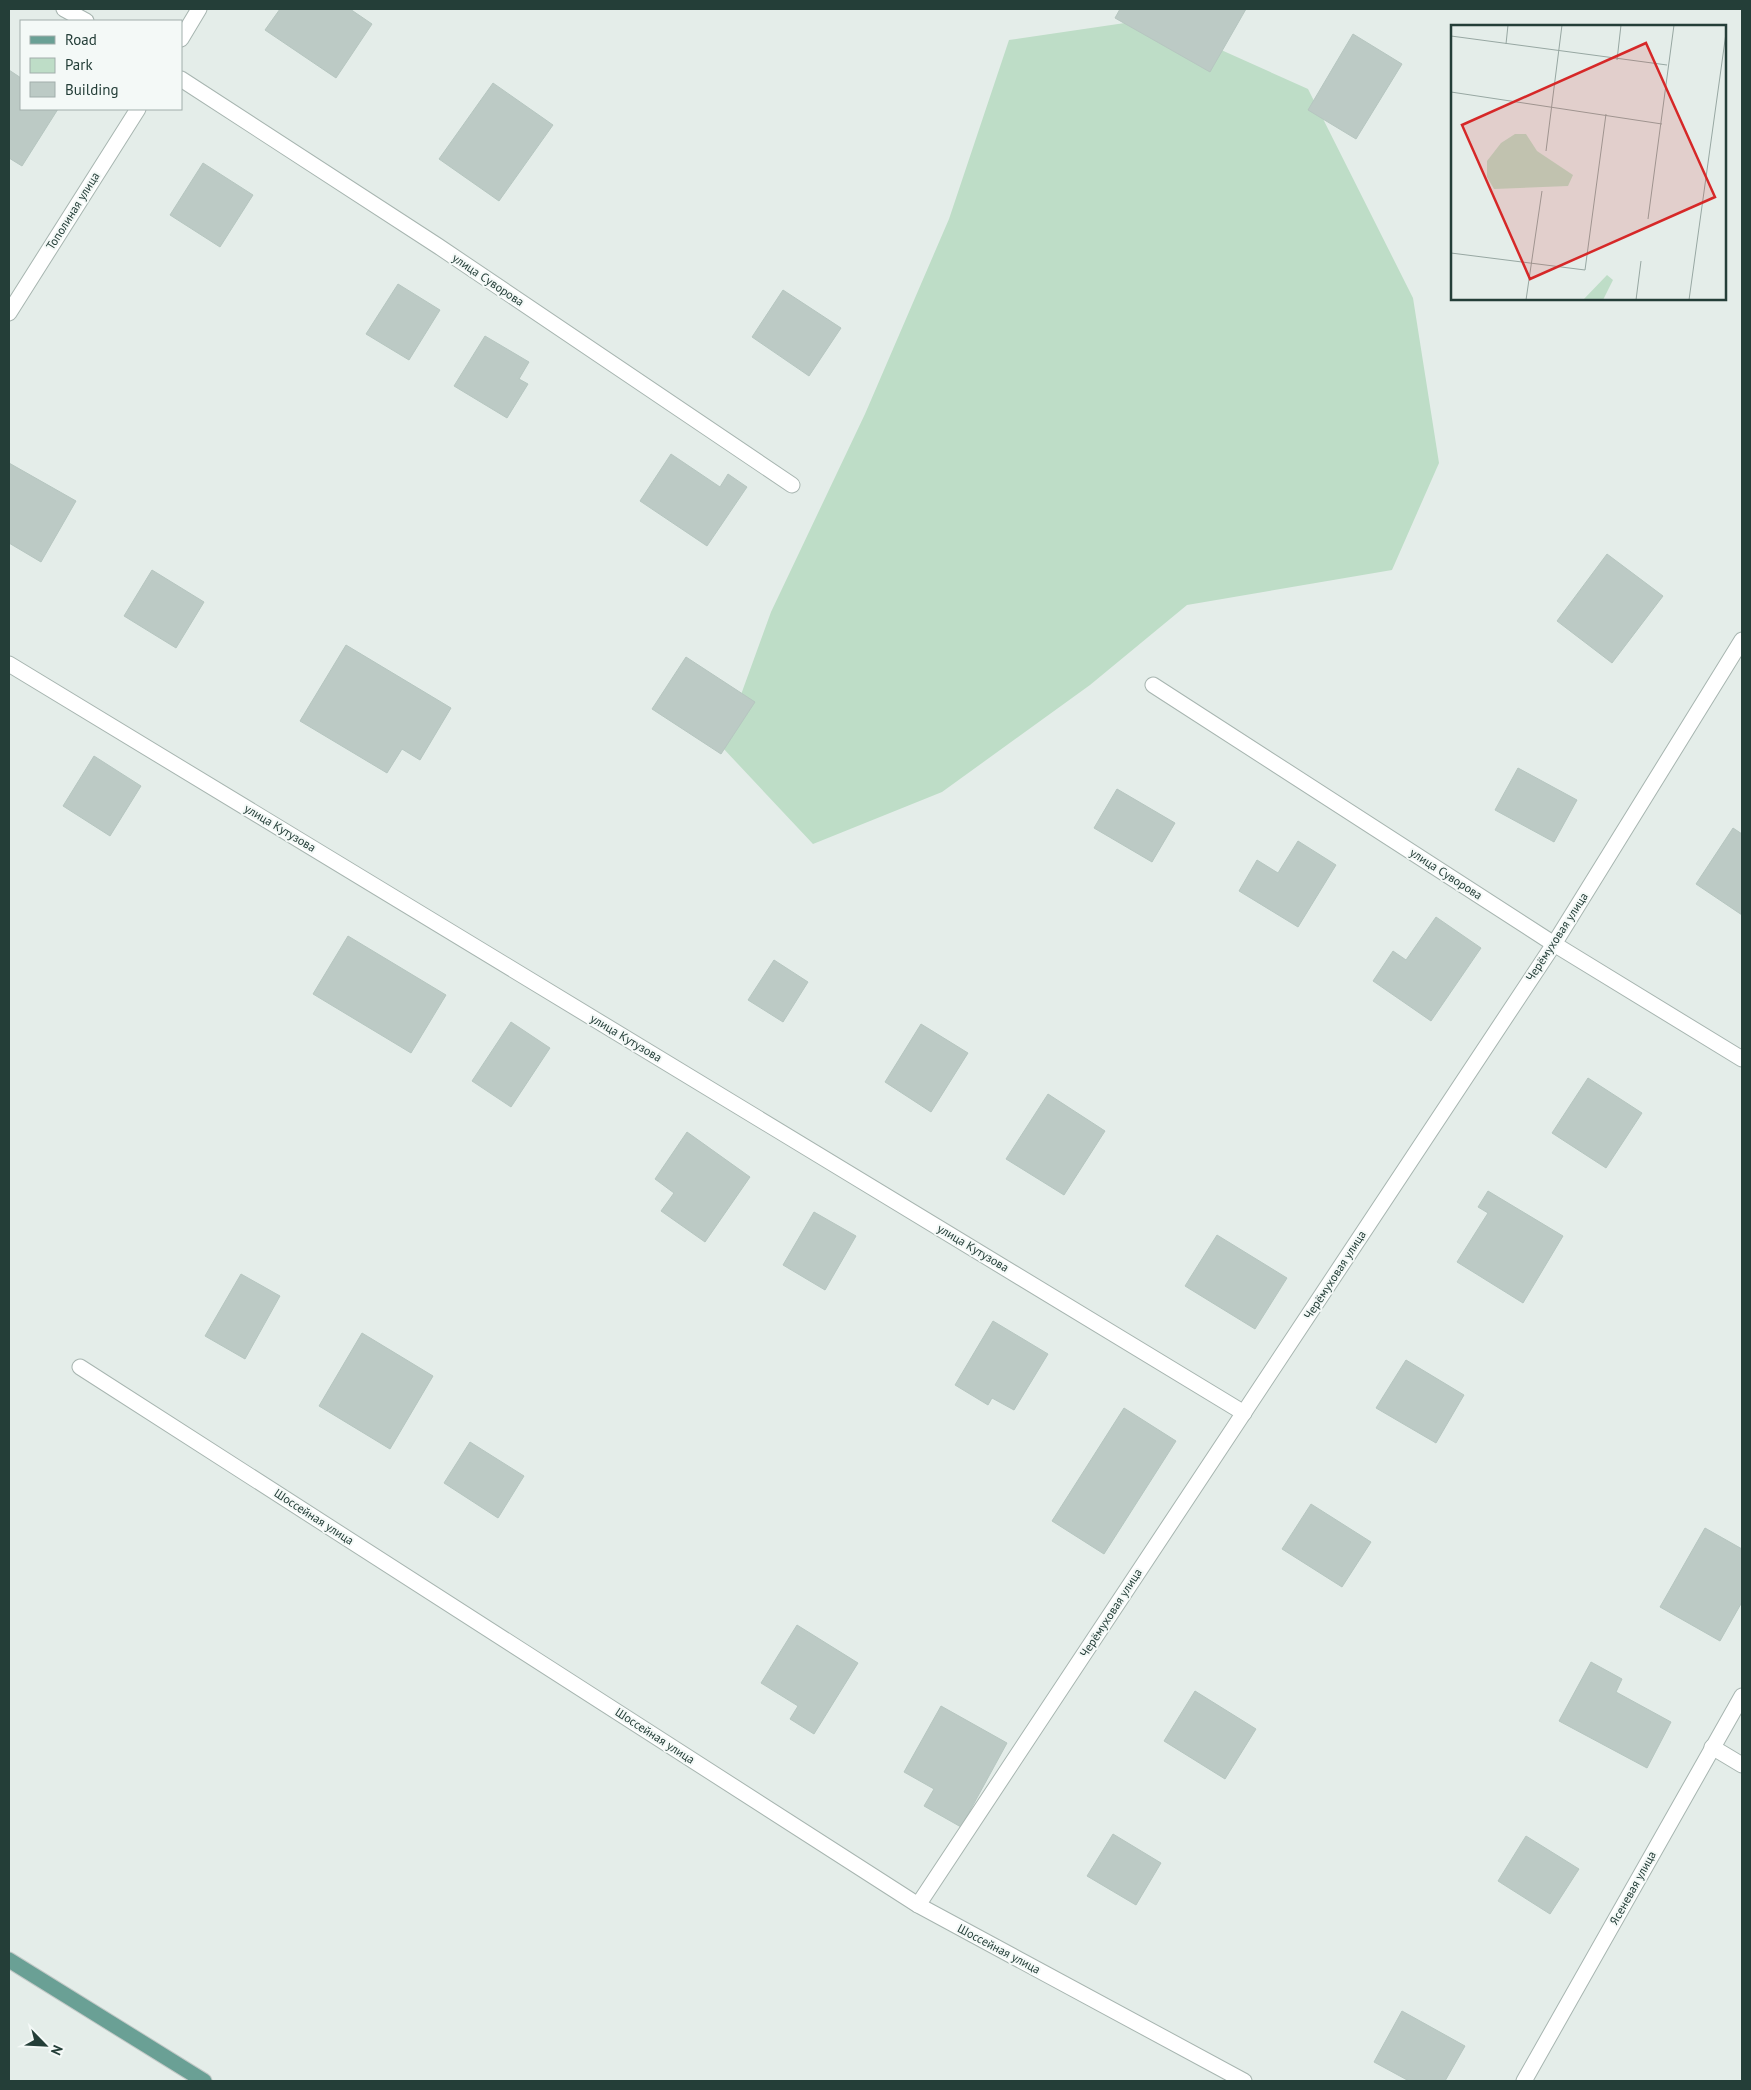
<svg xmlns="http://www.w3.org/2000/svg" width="1751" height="2090" viewBox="0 0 1751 2090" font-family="'PT Sans',sans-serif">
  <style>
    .green { fill: #beddc7 }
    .building { fill: #bccac5; stroke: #b6c6c0 }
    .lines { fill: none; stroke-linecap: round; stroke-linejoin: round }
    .street-casing { stroke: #a7b5b0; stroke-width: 17 }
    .primary-casing { stroke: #c2c9c7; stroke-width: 17 }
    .street { stroke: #fff; stroke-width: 15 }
    .primary { stroke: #6aa095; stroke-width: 15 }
    .labels { text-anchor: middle; stroke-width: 4; stroke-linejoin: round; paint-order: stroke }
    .street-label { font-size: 12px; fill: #243e38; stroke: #f4f9f7 }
    .inset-road { fill: none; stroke: #97a7a2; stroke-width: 1 }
    .view { fill: #d62828; fill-opacity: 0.15; stroke: #d62828; stroke-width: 2.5 }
    .inset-edge { fill: none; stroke: #243e38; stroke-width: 2.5 }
  </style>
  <rect width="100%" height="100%" fill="#e4ede9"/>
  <polygon class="green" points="1152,19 1308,89 1413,298 1439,463 1392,570 1187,605 1090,685 942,792 813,844 722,747 771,612 865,414 949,219 1009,40"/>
  <g class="building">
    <polygon points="280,9 350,9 372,24 336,78 265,30"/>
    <polygon points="1120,9 1246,9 1210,72 1115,18"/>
    <polygon points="1353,34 1402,64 1356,139 1308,110"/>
    <polygon points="9,70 21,78 21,109 58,109 22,166 9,158"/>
    <polygon points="493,83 553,125 499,201 439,159"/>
    <polygon points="203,163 253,195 220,247 170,215"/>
    <polygon points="398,284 440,310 409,360 366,334"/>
    <polygon points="783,290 841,328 809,376 752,337"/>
    <polygon points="485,336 529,362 519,379 528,384 507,418 454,386"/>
    <polygon points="671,454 720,487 728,474 747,487 707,546 640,501"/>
    <polygon points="9,463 76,501 41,562 9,543"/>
    <polygon points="1607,554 1663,596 1612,663 1557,621"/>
    <polygon points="152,570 204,602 176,648 124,616"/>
    <polygon points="346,645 451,708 420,760 402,749 387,773 300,721"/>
    <polygon points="686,657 755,702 721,754 652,709"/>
    <polygon points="94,756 141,786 110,836 63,806"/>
    <polygon points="1518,768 1577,800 1554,842 1495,810"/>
    <polygon points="1117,789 1175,823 1152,862 1094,828"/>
    <polygon points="1733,828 1742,834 1742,915 1696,884"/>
    <polygon points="1298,841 1336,865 1298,927 1239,891 1257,860 1278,873"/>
    <polygon points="1436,917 1481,948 1431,1021 1373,981 1393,951 1406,960"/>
    <polygon points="348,936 446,995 411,1053 313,994"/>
    <polygon points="774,960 808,982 783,1022 748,1000"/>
    <polygon points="511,1022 550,1048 511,1107 472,1081"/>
    <polygon points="921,1024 968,1053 931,1112 885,1082"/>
    <polygon points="1588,1078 1642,1113 1606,1168 1552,1133"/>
    <polygon points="1048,1094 1105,1131 1064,1195 1006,1159"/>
    <polygon points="687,1132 750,1177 705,1242 661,1211 674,1193 655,1179"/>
    <polygon points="1488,1191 1563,1236 1523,1303 1457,1262 1488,1213 1478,1207"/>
    <polygon points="814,1212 856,1236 825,1290 783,1265"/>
    <polygon points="1217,1235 1287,1278 1255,1329 1185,1286"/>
    <polygon points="241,1274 280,1296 245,1359 205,1336"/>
    <polygon points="993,1321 1048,1354 1014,1410 992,1398 988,1405 955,1385"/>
    <polygon points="362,1333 433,1376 390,1449 319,1406"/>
    <polygon points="1406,1360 1464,1395 1436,1443 1376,1408"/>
    <polygon points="1124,1408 1176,1441 1104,1554 1052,1521"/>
    <polygon points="470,1442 524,1476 498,1518 444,1483"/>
    <polygon points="1311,1504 1371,1542 1342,1587 1282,1549"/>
    <polygon points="1705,1528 1742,1549 1742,1602 1720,1641 1660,1607"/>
    <polygon points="797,1625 858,1663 814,1734 790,1719 798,1706 761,1683"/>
    <polygon points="1591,1662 1622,1679 1616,1692 1671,1722 1647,1768 1559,1721"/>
    <polygon points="1195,1691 1256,1729 1225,1779 1164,1741"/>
    <polygon points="941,1706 1007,1743 961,1827 924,1806 934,1789 904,1772"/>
    <polygon points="1113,1834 1161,1863 1136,1905 1087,1876"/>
    <polygon points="1526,1836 1579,1869 1550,1914 1498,1881"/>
    <polygon points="1402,2011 1465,2046 1445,2081 1409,2081 1374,2062"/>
  </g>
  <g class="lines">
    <defs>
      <g id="street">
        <polyline points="64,9 86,21"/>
        <polyline points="181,39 199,9"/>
        <polyline points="181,79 438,246 792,485"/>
        <polyline points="9,313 138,109"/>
        <polyline points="9,664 1244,1413"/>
        <polyline points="1153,685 1554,944 1742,1059"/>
        <polyline points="80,1367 918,1905 1244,2081"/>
        <polyline points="1712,1747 1742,1765"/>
        <polyline points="918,1905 1554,944 1742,640"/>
        <polyline points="1524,2081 1742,1696"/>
      </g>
      <polyline id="primary" points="9,1960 204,2081"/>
    </defs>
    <use href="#street" class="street-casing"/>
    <use href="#primary" class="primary-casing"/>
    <use href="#street" class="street"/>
    <use href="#primary" class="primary"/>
  </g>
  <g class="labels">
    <g class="street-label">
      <text transform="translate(73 211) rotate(-58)" y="4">Тополиная улица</text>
      <text transform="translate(488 280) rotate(34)" y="4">улица Суворова</text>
      <text transform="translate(280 828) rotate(31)" y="4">улица Кутузова</text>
      <text transform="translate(1446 874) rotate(33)" y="4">улица Суворова</text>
      <text transform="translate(1557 937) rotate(-57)" y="4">Черёмуховая улица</text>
      <text transform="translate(626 1038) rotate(31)" y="4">улица Кутузова</text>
      <text transform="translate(973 1248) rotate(31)" y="4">улица Кутузова</text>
      <text transform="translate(1335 1275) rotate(-57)" y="4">Черёмуховая улица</text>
      <text transform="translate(314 1517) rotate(33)" y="4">Шоссейная улица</text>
      <text transform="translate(1111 1613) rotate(-57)" y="4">Черёмуховая улица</text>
      <text transform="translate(655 1736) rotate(33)" y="4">Шоссейная улица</text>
      <text transform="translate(1633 1888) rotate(-61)" y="4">Ясеневая улица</text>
      <text transform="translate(999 1949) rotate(28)" y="4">Шоссейная улица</text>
    </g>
  </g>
  <g transform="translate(1451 25)">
    <rect width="275" height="275" fill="#e4ede9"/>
    <path d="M64,109H75L86,126L122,150L117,161L43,164L36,152V136L50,118ZM156,250L162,255L152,275H132Z" fill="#beddc7"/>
    <path class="inset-road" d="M0,11L216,40M55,19L57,0M166,35L170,0M0,67L211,99M95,126L111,0M197,194L223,0M0,228L134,245L155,89M75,275L91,166M185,275L190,236M238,275L275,8"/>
    <path class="view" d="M195,18L264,172L79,254L11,100Z"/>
    <rect width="275" height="275" class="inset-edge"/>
  </g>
  <rect width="1751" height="2090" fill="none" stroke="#243e38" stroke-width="20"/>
  <rect x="20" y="20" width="162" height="90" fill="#f4f9f7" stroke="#a1aeab"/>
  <rect x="30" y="36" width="25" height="8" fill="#6aa095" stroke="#a1aeab"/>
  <text x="65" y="45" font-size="15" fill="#243e38">Road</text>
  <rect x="30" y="58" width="25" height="15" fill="#beddc7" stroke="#a1aeab"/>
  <text x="65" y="70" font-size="15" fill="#243e38">Park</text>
  <rect x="30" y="82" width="25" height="15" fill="#bccac5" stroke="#a1aeab"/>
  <text x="65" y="95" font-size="15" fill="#243e38">Building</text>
  <g transform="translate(45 2045) rotate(114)" stroke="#f4f9f7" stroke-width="4" paint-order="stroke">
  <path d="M0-4L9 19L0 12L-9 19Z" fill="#243e38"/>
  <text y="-8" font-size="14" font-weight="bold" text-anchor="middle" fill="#243e38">N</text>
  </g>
</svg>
